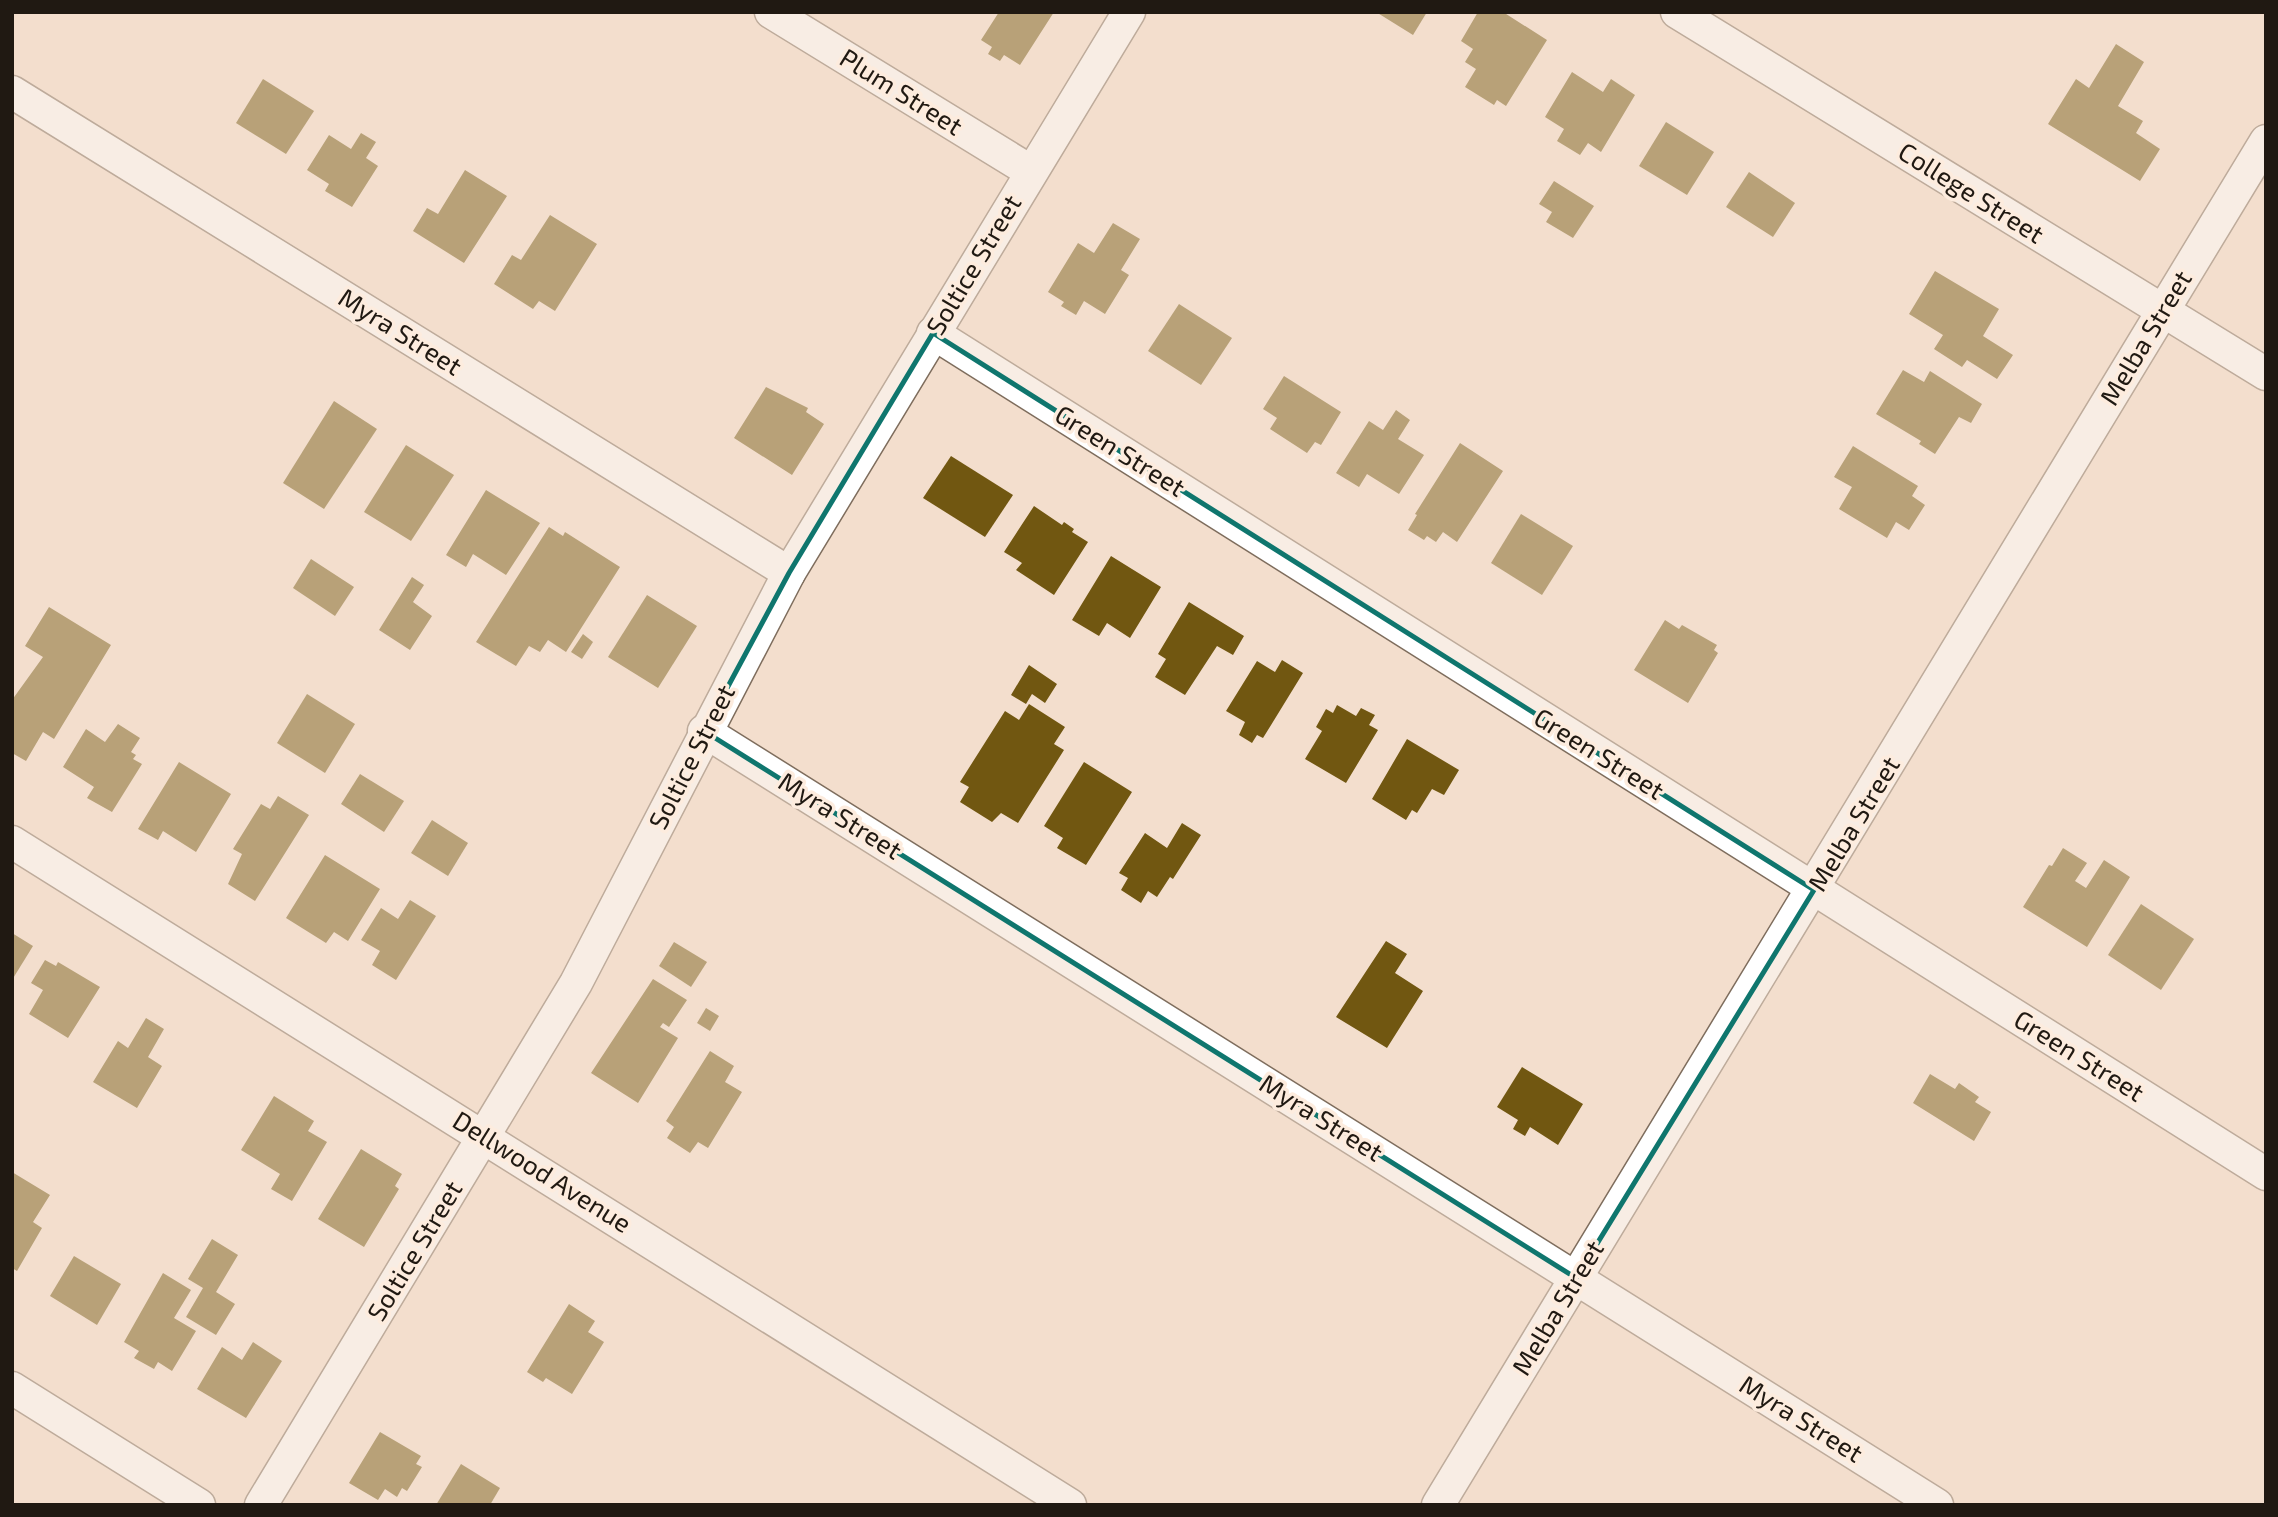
<svg xmlns="http://www.w3.org/2000/svg" width="2278" height="1517" viewBox="0 0 2278 1517" font-family="'Exo 2',sans-serif">
  <style>
    .building { fill: #715711 }
    .lines { fill: none; stroke-linecap: round; stroke-linejoin: round }
    .street-casing { stroke: #7e6d5d; stroke-width: 35 }
    .street { stroke: #fff; stroke-width: 32 }
    .marked { fill: none; stroke: #0f766e; stroke-width: 5; stroke-linejoin: round }
    .labels { text-anchor: middle; stroke-width: 7; stroke-linejoin: round; paint-order: stroke }
    .street-label { font-size: 26px; fill: #201912; stroke: #fdecde }
  </style>
  <rect width="100%" height="100%" fill="#f3decd"/>
  <g class="building">
    <polygon points="999,12 1054,12 1020,65 1004,55 1000,61 988,54 992,47 981,40"/>
    <polygon points="1376,12 1427,12 1413,35"/>
    <polygon points="1478,12 1503,12 1547,40 1506,106 1497,100 1494,105 1465,87 1476,69 1465,62 1473,49 1461,41"/>
    <polygon points="2116,44 2144,62 2118,106 2143,121 2136,133 2160,149 2140,181 2048,124 2076,79 2089,88"/>
    <polygon points="1572,72 1603,92 1611,79 1635,95 1601,152 1588,143 1580,155 1557,141 1564,129 1545,117"/>
    <polygon points="263,79 314,111 286,154 236,123"/>
    <polygon points="1666,122 1714,152 1687,195 1639,166"/>
    <polygon points="361,133 376,142 366,158 378,166 352,207 325,191 329,184 307,170 329,135 351,149"/>
    <polygon points="465,170 507,196 464,263 413,231 427,208 438,214"/>
    <polygon points="1749,172 1795,203 1773,237 1726,207"/>
    <polygon points="1554,181 1594,206 1573,238 1546,222 1552,212 1539,204"/>
    <polygon points="550,215 597,244 555,311 539,301 533,309 494,284 512,255 521,260"/>
    <polygon points="1113,223 1140,239 1121,270 1129,275 1105,314 1084,301 1076,315 1061,306 1064,302 1048,292 1078,243 1094,253"/>
    <polygon points="1935,271 1999,309 1983,336 2013,355 1997,379 1967,360 1962,367 1934,349 1943,335 1909,314"/>
    <polygon points="1179,304 1232,338 1201,385 1148,351"/>
    <polygon points="1903,370 1924,382 1930,371 1982,404 1971,423 1959,417 1935,454 1919,444 1921,441 1876,414"/>
    <polygon points="1284,376 1341,412 1321,445 1315,442 1307,453 1270,429 1277,418 1263,409"/>
    <polygon points="766,387 808,408 806,412 824,424 792,475 734,438"/>
    <polygon points="334,401 377,429 324,509 283,483"/>
    <polygon points="1396,410 1410,420 1398,439 1424,455 1399,494 1367,474 1359,487 1336,473 1369,421 1383,430"/>
    <polygon points="1460,443 1503,471 1457,542 1443,532 1436,542 1427,536 1424,540 1408,530 1417,515 1415,514"/>
    <polygon points="406,445 454,475 411,541 364,512"/>
    <polygon points="1853,446 1918,486 1912,496 1925,505 1909,530 1896,522 1887,538 1839,509 1852,487 1834,477"/>
    <polygon points="951,456 1013,495 985,537 923,498"/>
    <polygon points="486,490 540,523 506,575 473,554 466,567 446,555"/>
    <polygon points="1034,506 1062,525 1064,522 1074,529 1072,532 1088,542 1054,595 1016,570 1022,563 1004,552"/>
    <polygon points="1521,514 1573,546 1542,595 1491,563"/>
    <polygon points="549,527 563,536 565,532 620,567 566,652 548,640 540,652 529,646 516,666 476,642"/>
    <polygon points="1111,556 1161,587 1130,638 1107,623 1099,636 1072,620"/>
    <polygon points="311,559 354,587 335,616 293,588"/>
    <polygon points="412,577 424,585 413,602 432,616 410,650 379,630"/>
    <polygon points="647,595 697,626 658,688 608,657"/>
    <polygon points="1189,602 1244,636 1233,655 1217,646 1185,695 1155,677 1166,659 1158,654"/>
    <polygon points="49,607 111,645 54,739 43,732 26,761 12,753 12,700 43,657 25,646"/>
    <polygon points="1665,620 1679,629 1682,625 1717,645 1714,650 1718,653 1688,703 1634,670"/>
    <polygon points="583,634 593,642 582,659 571,652"/>
    <polygon points="1282,660 1303,673 1263,738 1257,735 1252,743 1239,735 1245,722 1226,711 1257,661 1275,672"/>
    <polygon points="1029,665 1057,684 1045,703 1032,694 1026,704 1011,695"/>
    <polygon points="307,694 355,724 325,773 277,743"/>
    <polygon points="1029,704 1065,727 1054,744 1064,750 1018,823 1001,813 992,822 960,802 969,787 960,782 1005,711 1019,720"/>
    <polygon points="1337,705 1356,716 1361,708 1375,715 1369,725 1378,730 1346,783 1305,759 1322,731 1316,727 1326,709 1333,713"/>
    <polygon points="118,724 140,738 131,752 136,755 133,759 142,764 112,812 87,798 94,787 63,767 86,729 105,742"/>
    <polygon points="1407,739 1459,770 1444,795 1432,789 1417,813 1412,810 1406,820 1372,799"/>
    <polygon points="179,762 231,794 196,852 163,831 158,840 138,829"/>
    <polygon points="1084,762 1132,792 1086,865 1057,848 1063,838 1044,826"/>
    <polygon points="360,774 404,801 384,832 341,804"/>
    <polygon points="278,796 309,815 255,901 228,884 242,854 233,849 261,804 270,809"/>
    <polygon points="432,820 468,843 448,876 411,853"/>
    <polygon points="1182,823 1201,835 1173,879 1170,877 1157,897 1148,891 1141,903 1121,890 1128,878 1119,873 1145,833 1167,848"/>
    <polygon points="2063,848 2087,863 2075,881 2086,888 2104,860 2130,877 2087,947 2023,907 2049,865 2052,866"/>
    <polygon points="325,855 380,889 348,941 334,932 326,943 286,918"/>
    <polygon points="410,900 436,916 396,980 372,965 380,951 361,940 381,908 398,919"/>
    <polygon points="2141,904 2194,939 2161,990 2108,955"/>
    <polygon points="12,933 33,946 12,980"/>
    <polygon points="1386,941 1407,954 1395,973 1423,991 1387,1048 1336,1017"/>
    <polygon points="674,942 707,962 691,987 659,966"/>
    <polygon points="45,960 56,966 58,962 100,987 68,1038 29,1014 43,990 31,983"/>
    <polygon points="653,979 687,1000 669,1027 663,1023 660,1027 678,1038 638,1103 591,1073"/>
    <polygon points="706,1008 719,1016 710,1031 697,1023"/>
    <polygon points="146,1018 164,1029 148,1057 162,1066 137,1108 93,1082 118,1041 128,1048"/>
    <polygon points="710,1051 734,1066 725,1082 742,1092 708,1148 698,1142 690,1153 667,1138 674,1127 666,1121"/>
    <polygon points="1522,1067 1583,1104 1558,1145 1530,1127 1525,1136 1513,1129 1518,1120 1497,1107"/>
    <polygon points="1930,1074 1955,1089 1959,1083 1979,1097 1975,1102 1991,1112 1974,1141 1913,1103"/>
    <polygon points="274,1096 314,1121 308,1131 327,1142 292,1201 271,1189 280,1174 241,1150"/>
    <polygon points="361,1149 402,1174 395,1186 399,1189 364,1247 318,1219"/>
    <polygon points="12,1172 50,1195 33,1222 42,1228 17,1271 12,1268"/>
    <polygon points="212,1239 238,1255 216,1292 235,1304 216,1335 186,1317 203,1288 188,1279"/>
    <polygon points="74,1256 121,1284 97,1325 50,1296"/>
    <polygon points="163,1273 191,1290 174,1318 196,1331 172,1371 158,1362 154,1369 134,1358 139,1351 124,1342"/>
    <polygon points="569,1304 595,1321 588,1332 604,1342 572,1394 546,1378 543,1382 527,1372"/>
    <polygon points="253,1342 282,1361 246,1418 197,1389 222,1347 242,1360"/>
    <polygon points="380,1432 421,1456 416,1464 422,1467 407,1491 402,1488 397,1497 385,1489 378,1500 349,1483"/>
    <polygon points="461,1464 500,1488 490,1505 436,1505"/>
  </g>
  <g class="lines">
    <defs>
      <g id="street">
        <polyline points="771,12 1030,171"/>
        <polyline points="1677,12 2266,374"/>
        <polyline points="12,92 789,573"/>
        <polyline points="933,333 2266,1174"/>
        <polyline points="704,731 1937,1505"/>
        <polyline points="12,842 1070,1505"/>
        <polyline points="12,1388 199,1505"/>
        <polyline points="261,1505 576,983 789,573 1129,12"/>
        <polyline points="1438,1505 2266,141"/>
      </g>
    </defs>
    <use href="#street" class="street-casing"/>
    <use href="#street" class="street"/>
  </g>
  <path d="M0 0H2278V1517H0ZM933,333L1814,890L1576,1278L704,731L789,573Z" fill="#f3decd" fill-opacity=".55" fill-rule="evenodd"/>
  <path class="marked" d="M933,333L1814,890L1576,1278L704,731L789,573Z"/>
  <g class="labels">
    <g class="street-label">
      <text transform="translate(901 92) rotate(32)" y="9">Plum Street</text>
      <text transform="translate(1971 193) rotate(32)" y="9">College Street</text>
      <text transform="translate(974 265) rotate(-59)" y="9">Soltice Street</text>
      <text transform="translate(400 332) rotate(32)" y="9">Myra Street</text>
      <text transform="translate(2146 338) rotate(-59)" y="9">Melba Street</text>
      <text transform="translate(1120 451) rotate(32)" y="9">Green Street</text>
      <text transform="translate(1599 754) rotate(32)" y="9">Green Street</text>
      <text transform="translate(692 757) rotate(-63)" y="9">Soltice Street</text>
      <text transform="translate(840 816) rotate(32)" y="9">Myra Street</text>
      <text transform="translate(1854 824) rotate(-59)" y="9">Melba Street</text>
      <text transform="translate(2079 1056) rotate(32)" y="9">Green Street</text>
      <text transform="translate(1321 1118) rotate(32)" y="9">Myra Street</text>
      <text transform="translate(542 1172) rotate(32)" y="9">Dellwood Avenue</text>
      <text transform="translate(415 1251) rotate(-59)" y="9">Soltice Street</text>
      <text transform="translate(1558 1308) rotate(-59)" y="9">Melba Street</text>
      <text transform="translate(1801 1419) rotate(32)" y="9">Myra Street</text>
    </g>
  </g>
  <rect width="2278" height="1517" fill="none" stroke="#201912" stroke-width="28"/>
</svg>
